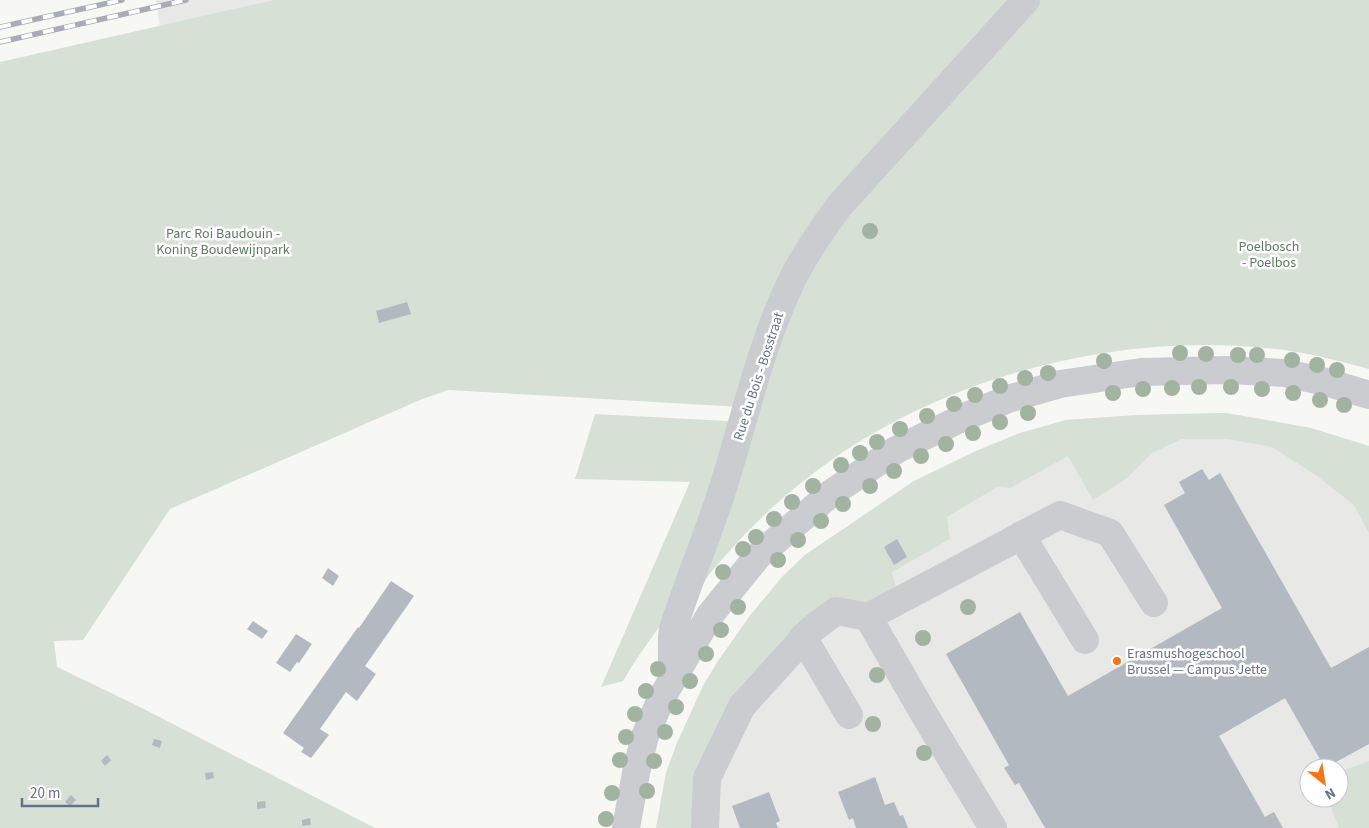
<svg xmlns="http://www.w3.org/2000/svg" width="1369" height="828" viewBox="0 0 1369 828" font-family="'Source Sans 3',sans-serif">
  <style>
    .built { fill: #e8e8e7; fill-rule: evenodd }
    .green { fill: #d7e0d5 }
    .building { fill: #b3b9c1 }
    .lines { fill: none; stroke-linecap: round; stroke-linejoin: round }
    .minor { stroke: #caccd0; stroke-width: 28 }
    .rail-casing { stroke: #a8adb5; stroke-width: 5.5 }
    .rail { stroke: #fff; stroke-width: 4; stroke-dasharray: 11; stroke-linecap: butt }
    .tree { fill: #a3b3a2 }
    .poi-dot { fill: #f67616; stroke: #fff; stroke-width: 2 }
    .labels { text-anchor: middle; stroke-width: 5; stroke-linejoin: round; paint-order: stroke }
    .park-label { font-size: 14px; fill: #5f7a5f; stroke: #fff }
    .street-label { font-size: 14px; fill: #637189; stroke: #fff }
    .poi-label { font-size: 14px; fill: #637189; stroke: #fff; text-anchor: start }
  </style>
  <rect width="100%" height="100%" fill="#f7f8f4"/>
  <g class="built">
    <polygon points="156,0 274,0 160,27"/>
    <path d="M1226,413L1311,428L1369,446V828H656L666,773L677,743L703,686L718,661L749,617L782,577L805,555L914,481L976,451L1020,433L1066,420L1138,415ZM1309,768H1339V798H1309Z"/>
  </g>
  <g class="green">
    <path d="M274,0H1369V369C1335,360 1301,351 1266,348C1108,332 931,380 806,479C771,506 740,538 712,571C704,581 696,598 686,606C682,610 675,609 670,613C665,617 662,625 657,630C645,647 633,663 623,681L601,687L690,482L575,479L595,414L728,421L738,417L741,407L448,390L420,400L170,509L83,640L54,641L57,667L136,705L375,828H0V62Z"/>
    <polygon points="1226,413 1311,428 1369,446 1369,533 1354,505 1317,476 1272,447 1228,439 1182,439 1152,453 1127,478 1093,500 1068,456 1010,488 997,487 947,517 950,539 892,572 897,592 857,607 734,700 696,828 656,828 666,773 677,743 703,686 718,661 749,617 782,577 805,555 914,481 976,451 1020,433 1066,420 1138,415"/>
    <polygon points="1369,761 1369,828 1339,828 1327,798 1339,798 1339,772"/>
  </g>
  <g class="building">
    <polygon points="407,302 411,314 379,323 376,311"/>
    <polygon points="1202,469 1209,480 1220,473 1331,668 1369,647 1369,744 1325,768 1285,698 1219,736 1265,817 1274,812 1283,828 1045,828 1019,783 1015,785 1004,768 1009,765 946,654 1020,612 1068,696 1222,608 1164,505 1185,493 1179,482"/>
    <polygon points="897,539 907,557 894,565 884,547"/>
    <polygon points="328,568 339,576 333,586 322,578"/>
    <polygon points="391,581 414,596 365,666 376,674 357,701 346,692 320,729 329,735 311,758 301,752 304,748 283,733 358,627 359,628"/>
    <polygon points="253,621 268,631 262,639 247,629"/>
    <polygon points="296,634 312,644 299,663 297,662 290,672 276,663"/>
    <polygon points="154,739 162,741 160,748 152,745"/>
    <polygon points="107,755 111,760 105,766 101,761"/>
    <polygon points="213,772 214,778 206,780 205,773"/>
    <polygon points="875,777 885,805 894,802 900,816 903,815 908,828 856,828 853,818 849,820 838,792"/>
    <polygon points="769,792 780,821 776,823 778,828 740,828 732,806"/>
    <polygon points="71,795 76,800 70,806 65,802"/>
    <polygon points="265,801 266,808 257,809 257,802"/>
    <polygon points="310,818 311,825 302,826 302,820"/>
  </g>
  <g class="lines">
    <g class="minor">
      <polyline points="1021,535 1085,640"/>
      <polyline points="803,637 849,715"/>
      <path d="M672,679V637L673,629C687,585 705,542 720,497C744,424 759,347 793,278C806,252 823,228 840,205L1026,0"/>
      <polyline points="626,828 636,773 645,736 661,699 710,615 758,556 830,494 896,450 962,418 1008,399 1060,384 1141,372 1228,370 1285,373 1326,382 1369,395"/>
      <polyline points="705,828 707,778 742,706 811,630 836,611 868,617"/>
      <polyline points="993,828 924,714 868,617 1060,515 1110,533 1154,603"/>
    </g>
    <defs>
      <g id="rail">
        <polyline points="0,27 122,0"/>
        <polyline points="0,42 186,0"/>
      </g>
    </defs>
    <use href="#rail" class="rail-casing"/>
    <use href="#rail" class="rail"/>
  </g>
  <g class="tree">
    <circle cx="870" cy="231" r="8"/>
    <circle cx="1180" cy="353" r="8"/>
    <circle cx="1206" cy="354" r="8"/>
    <circle cx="1238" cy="355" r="8"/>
    <circle cx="1257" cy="355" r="8"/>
    <circle cx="1292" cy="360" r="8"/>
    <circle cx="1104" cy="361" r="8"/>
    <circle cx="1317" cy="365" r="8"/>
    <circle cx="1337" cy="370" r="8"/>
    <circle cx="1048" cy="373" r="8"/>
    <circle cx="1025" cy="378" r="8"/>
    <circle cx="1000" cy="386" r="8"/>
    <circle cx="1199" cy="387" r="8"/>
    <circle cx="1231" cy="387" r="8"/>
    <circle cx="1172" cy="388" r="8"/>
    <circle cx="1143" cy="389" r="8"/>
    <circle cx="1262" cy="389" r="8"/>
    <circle cx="1113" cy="393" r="8"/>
    <circle cx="1293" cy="393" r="8"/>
    <circle cx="975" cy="395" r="8"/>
    <circle cx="1320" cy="400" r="8"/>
    <circle cx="954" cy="404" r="8"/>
    <circle cx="1344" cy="405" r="8"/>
    <circle cx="1028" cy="413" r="8"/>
    <circle cx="927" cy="416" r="8"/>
    <circle cx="1000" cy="422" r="8"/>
    <circle cx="900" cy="429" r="8"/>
    <circle cx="973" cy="433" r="8"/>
    <circle cx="877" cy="442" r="8"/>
    <circle cx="946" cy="444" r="8"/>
    <circle cx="860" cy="453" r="8"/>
    <circle cx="921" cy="456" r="8"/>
    <circle cx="841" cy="465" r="8"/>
    <circle cx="894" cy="471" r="8"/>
    <circle cx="813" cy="486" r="8"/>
    <circle cx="870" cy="486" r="8"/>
    <circle cx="792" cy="502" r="8"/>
    <circle cx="843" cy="504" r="8"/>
    <circle cx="774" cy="519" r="8"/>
    <circle cx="821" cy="521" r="8"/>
    <circle cx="756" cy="537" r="8"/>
    <circle cx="798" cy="540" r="8"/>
    <circle cx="743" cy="549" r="8"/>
    <circle cx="778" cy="560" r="8"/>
    <circle cx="723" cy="572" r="8"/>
    <circle cx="738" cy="607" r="8"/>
    <circle cx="968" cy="607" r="8"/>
    <circle cx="721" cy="630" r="8"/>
    <circle cx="923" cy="638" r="8"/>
    <circle cx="706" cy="654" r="8"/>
    <circle cx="658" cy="669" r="8"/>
    <circle cx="877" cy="675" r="8"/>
    <circle cx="690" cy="681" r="8"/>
    <circle cx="646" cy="691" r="8"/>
    <circle cx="676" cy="707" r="8"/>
    <circle cx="635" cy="714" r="8"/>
    <circle cx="873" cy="724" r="8"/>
    <circle cx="665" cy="732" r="8"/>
    <circle cx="626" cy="737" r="8"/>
    <circle cx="924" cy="753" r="8"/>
    <circle cx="620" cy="760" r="8"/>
    <circle cx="654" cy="761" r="8"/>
    <circle cx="647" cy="791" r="8"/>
    <circle cx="612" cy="793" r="8"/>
    <circle cx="606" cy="819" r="8"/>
  </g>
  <circle class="poi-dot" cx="1117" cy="661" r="5"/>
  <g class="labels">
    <g class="park-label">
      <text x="223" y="238">Parc Roi Baudouin -<tspan x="223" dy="16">Koning Boudewijnpark</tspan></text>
      <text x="1269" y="251">Poelbosch<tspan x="1269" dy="16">- Poelbos</tspan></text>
    </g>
    <g class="street-label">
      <text transform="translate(758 376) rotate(-72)" y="5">Rue du Bois - Bosstraat</text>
    </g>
    <g class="poi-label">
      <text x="1127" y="658">Erasmushogeschool<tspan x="1127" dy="16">Brussel — Campus Jette</tspan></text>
    </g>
  </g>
  <g transform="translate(1324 783) rotate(150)"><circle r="24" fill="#ffffff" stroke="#c1c6d0"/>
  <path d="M0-4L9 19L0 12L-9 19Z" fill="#f67616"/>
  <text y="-8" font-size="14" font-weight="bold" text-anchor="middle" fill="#637189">N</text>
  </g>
  <path d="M22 798v8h76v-8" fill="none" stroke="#637189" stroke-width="2.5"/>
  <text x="30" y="798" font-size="15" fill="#637189" stroke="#ffffff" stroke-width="4" paint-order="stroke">20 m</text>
</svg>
